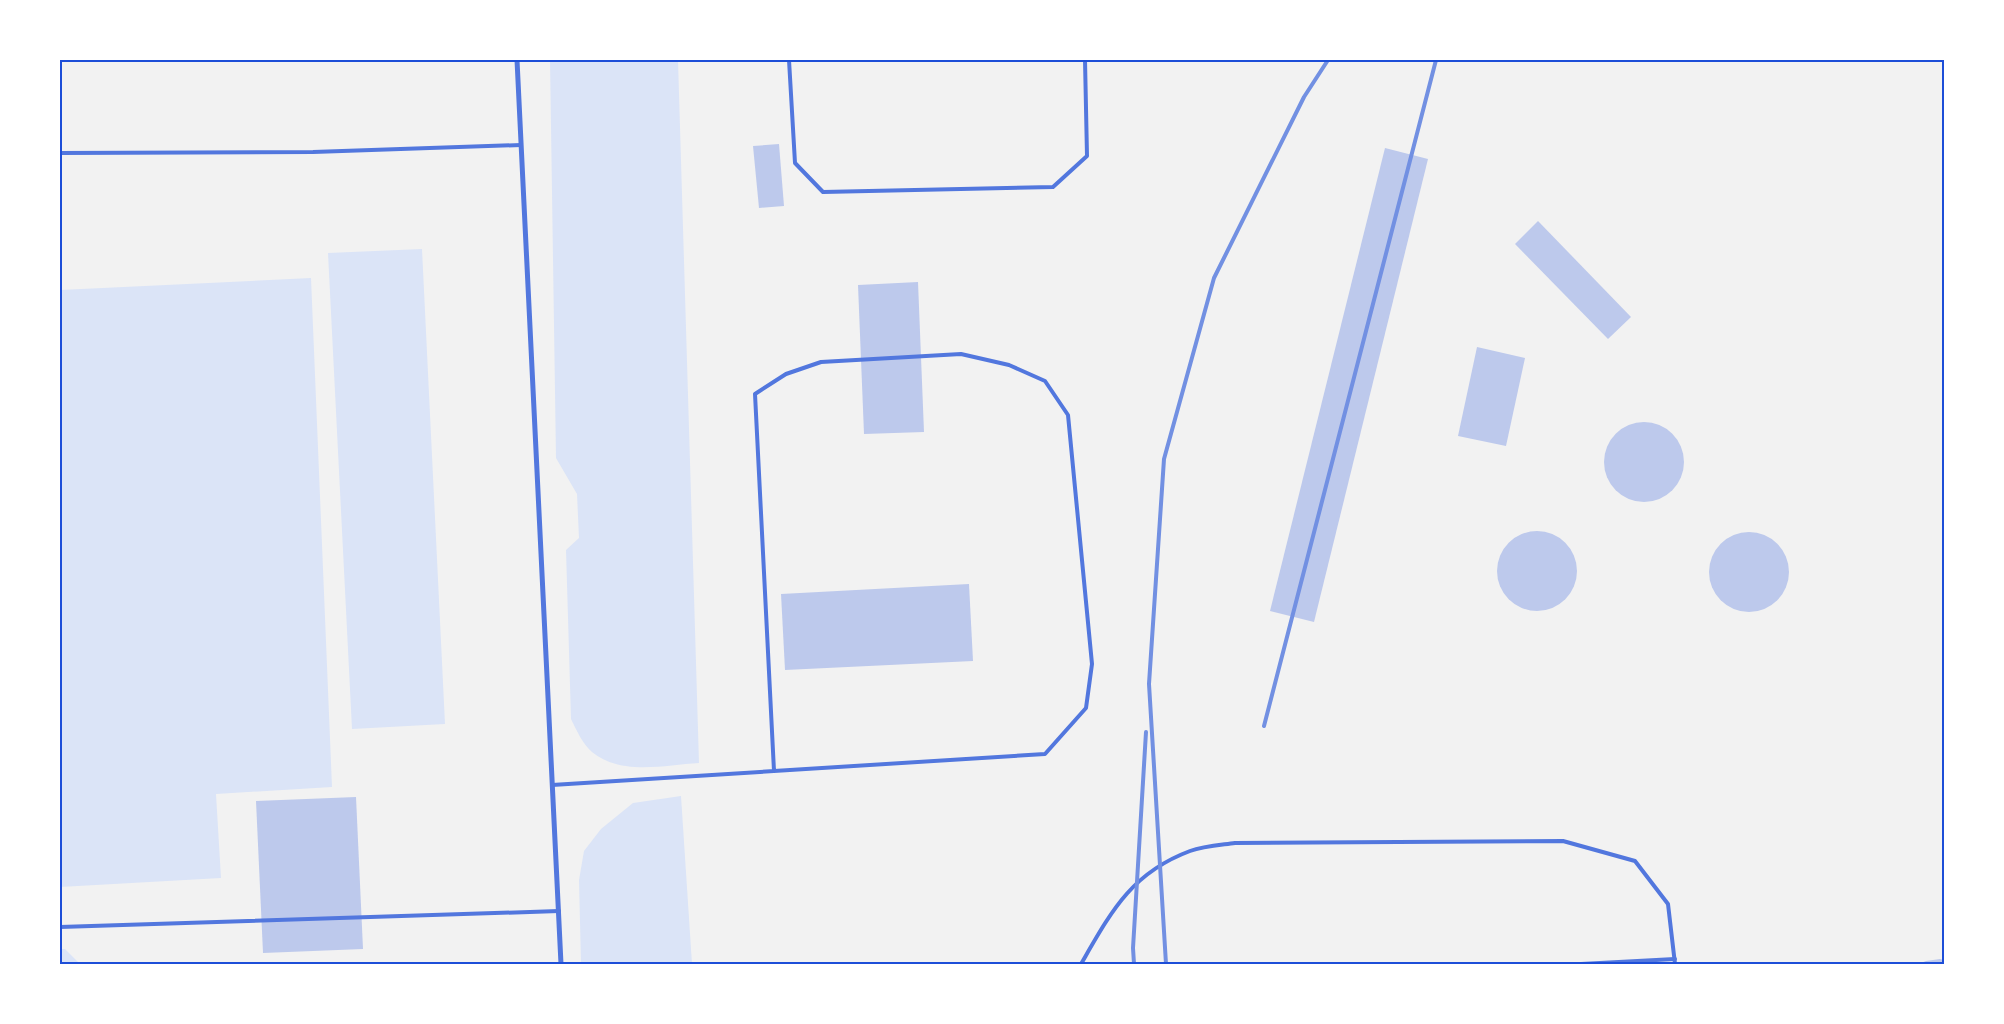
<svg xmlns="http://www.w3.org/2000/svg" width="2004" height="1024" viewBox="0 0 2004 1024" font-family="Barlow,sans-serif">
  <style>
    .green { fill: #dbe4f7 }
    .building { fill: #bdc9ec }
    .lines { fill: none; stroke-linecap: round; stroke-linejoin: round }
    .service { stroke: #5277de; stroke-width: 4 }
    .minor { stroke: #5277de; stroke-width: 5 }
    .rail { stroke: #7290e2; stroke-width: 4 }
    .neatline { fill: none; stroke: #1d4ed8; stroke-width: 2 }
  </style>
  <rect width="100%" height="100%" fill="#f2f2f2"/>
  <g class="green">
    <path d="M550,60H678L699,763C665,765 621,776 592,752C582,743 577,731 571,719L566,550L579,538L577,494L556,458Z"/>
    <polygon points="422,249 445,724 352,729 328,253"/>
    <polygon points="311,278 332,787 216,794 221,878 60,887 60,290"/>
    <polygon points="681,796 692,964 581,964 579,880 584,851 601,829 633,803"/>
    <polygon points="60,949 65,949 80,964 60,964"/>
  </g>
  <g class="building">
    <polygon points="779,144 784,206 759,208 753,146"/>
    <polygon points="1385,148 1428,159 1314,622 1270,611"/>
    <polygon points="1538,221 1631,317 1608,339 1515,244"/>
    <polygon points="918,282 924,432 864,434 858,285"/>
    <polygon points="1477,347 1525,358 1506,446 1458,436"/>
    <circle cx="1644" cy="462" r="40"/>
    <circle cx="1537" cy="571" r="40"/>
    <circle cx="1749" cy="572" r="40"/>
    <polygon points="969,584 973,661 785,670 781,594"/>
    <polygon points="356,797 363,949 263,953 256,801"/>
    <polygon points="1940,959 1944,960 1944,964 1918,964 1926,961"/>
  </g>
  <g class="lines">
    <g class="service">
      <polyline points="789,60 795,163 823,192 1053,187 1087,156 1085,60"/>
      <polyline points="60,153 313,152 521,145"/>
      <polyline points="552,785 1045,754 1086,708 1092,664 1068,415 1045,381 1009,365 961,354 821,362 786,374 755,394 774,771"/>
      <polyline points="60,927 559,911"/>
      <path d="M1081,964C1111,912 1131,873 1190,851C1204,846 1221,845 1235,843L1563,841L1635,861L1668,904L1675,964"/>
      <polyline points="1581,964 1675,959"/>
    </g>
    <polyline class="minor" points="517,60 561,964"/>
    <g class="rail">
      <polyline points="1264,726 1436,60"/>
      <polyline points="1134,964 1133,948 1146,732"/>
      <polyline points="1166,964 1149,684 1164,459 1214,278 1304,97 1328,60"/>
    </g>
  </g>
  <rect width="2004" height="1024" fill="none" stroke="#ffffff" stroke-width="122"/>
  <rect x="61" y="61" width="1882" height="902" class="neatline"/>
</svg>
